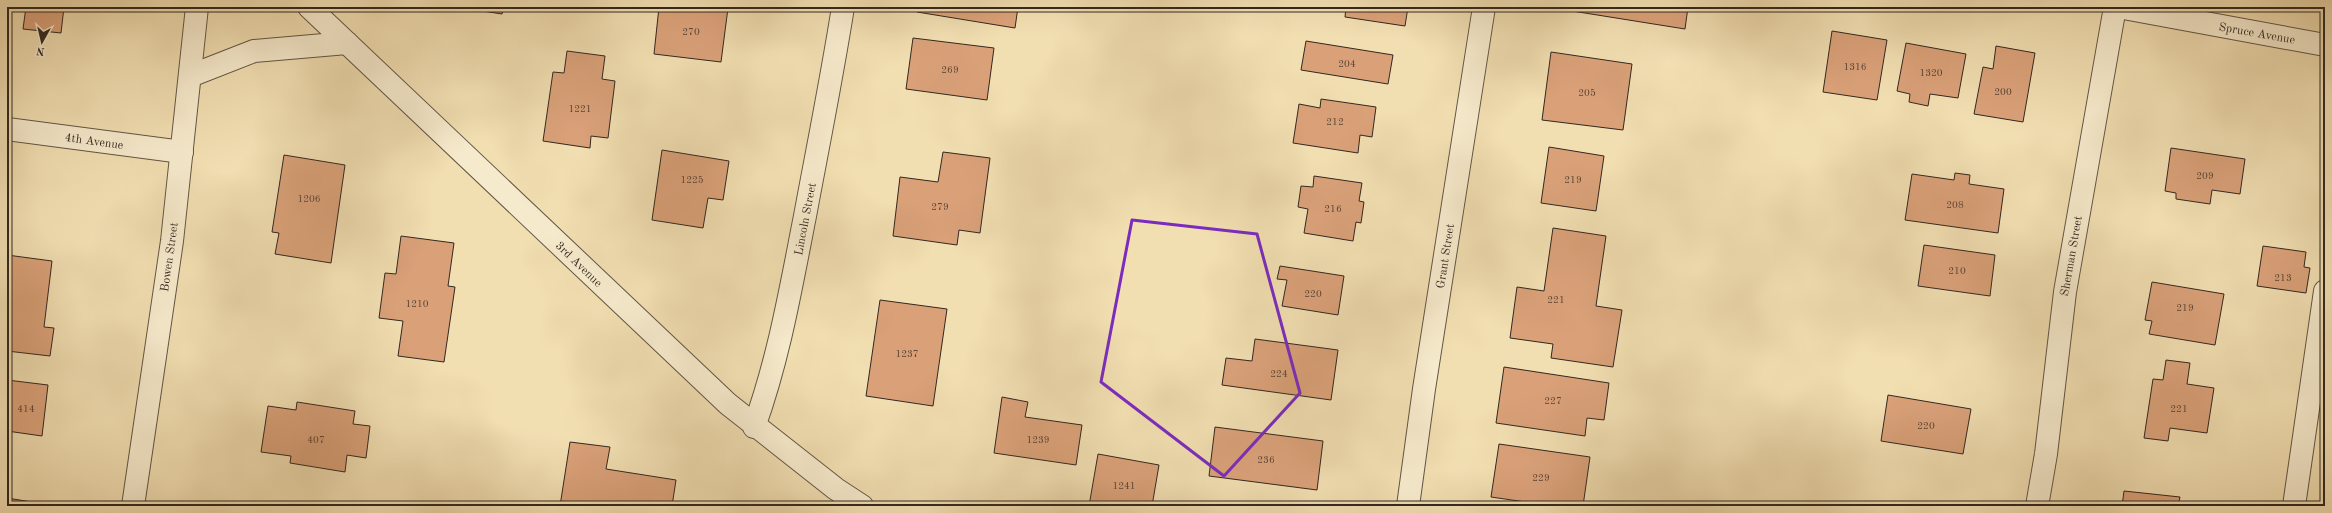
<svg xmlns="http://www.w3.org/2000/svg" width="2332" height="513" viewBox="0 0 2332 513" font-family="'Old Standard TT',serif">
  <style>
    .building { fill: #daa179; stroke: #322820 }
    .lines { fill: none; stroke-linecap: round; stroke-linejoin: round }
    .minor-casing { stroke: #625644; stroke-width: 24 }
    .minor { stroke: #f6eacc; stroke-width: 22 }
    .marked { fill: none; stroke: #7b2cbf; stroke-width: 3; stroke-linejoin: round }
    .labels { text-anchor: middle; stroke-width: 4; stroke-linejoin: round; paint-order: stroke }
    .number-label { font-size: 10px; fill: #5c4636 }
    .street-label { font-size: 12px; fill: #322820; stroke: #f6eacc }
  </style>
  <rect width="100%" height="100%" fill="#f1deb1"/>
  <filter id="stains"><feTurbulence type="fractalNoise" baseFrequency=".005" numOctaves="4"/><feColorMatrix values="0 0 0 0 .2 0 0 0 0 .09 0 0 0 0 .02 0 0 0 .5 -.17"/></filter>
  <radialGradient id="worn" r=".72"><stop offset=".6" stop-color="#630" stop-opacity="0"/><stop offset="1" stop-color="#630" stop-opacity=".3"/></radialGradient>
  <g class="building">
    <polygon points="26,7 64,7 61,33 23,29"/>
    <polygon points="457,7 504,7 502,14"/>
    <polygon points="659,7 728,8 721,62 654,54"/>
    <polygon points="918,7 1018,7 1015,28 917,12"/>
    <polygon points="1346,7 1408,7 1405,26 1345,17"/>
    <polygon points="1566,7 1688,7 1685,29 1566,10"/>
    <polygon points="1832,31 1887,40 1877,100 1823,92"/>
    <polygon points="913,38 994,48 987,100 906,89"/>
    <polygon points="1306,41 1393,55 1388,84 1301,70"/>
    <polygon points="1906,43 1966,54 1958,98 1930,94 1928,106 1909,102 1910,94 1897,91"/>
    <polygon points="1996,46 2035,53 2023,122 1974,114 1983,67 1993,69"/>
    <polygon points="567,51 605,56 602,79 615,81 608,138 591,136 590,148 543,141 553,72 564,73"/>
    <polygon points="1551,52 1632,64 1623,130 1542,120"/>
    <polygon points="1321,99 1376,107 1372,137 1360,135 1358,153 1293,143 1299,104 1320,108"/>
    <polygon points="1549,147 1604,156 1596,211 1541,203"/>
    <polygon points="2171,148 2245,159 2240,194 2212,190 2210,204 2176,199 2176,193 2165,191"/>
    <polygon points="662,150 729,161 723,200 708,198 703,228 652,220"/>
    <polygon points="943,152 990,158 980,233 959,230 957,245 893,236 900,177 938,182"/>
    <polygon points="284,155 345,165 331,263 275,254 279,233 272,232"/>
    <polygon points="1955,173 1970,175 1969,184 2004,189 1998,233 1905,220 1912,174 1954,180"/>
    <polygon points="1314,176 1362,183 1359,201 1364,202 1361,223 1356,222 1353,241 1304,233 1308,209 1298,207 1301,186 1313,187"/>
    <polygon points="1553,228 1606,236 1596,306 1622,310 1613,367 1551,358 1553,344 1510,338 1517,287 1544,291"/>
    <polygon points="401,236 454,243 448,286 455,287 444,362 398,356 403,321 379,318 385,273 396,274"/>
    <polygon points="1924,245 1995,255 1990,296 1918,286"/>
    <polygon points="2263,246 2306,252 2304,267 2310,268 2306,293 2257,286"/>
    <polygon points="7,255 52,261 44,327 54,328 50,356 7,351"/>
    <polygon points="1280,266 1344,276 1338,315 1282,306 1287,280 1277,279"/>
    <polygon points="2152,282 2224,294 2215,345 2149,334 2152,321 2145,320"/>
    <polygon points="880,300 947,309 933,406 866,396"/>
    <polygon points="1255,339 1338,350 1331,400 1222,385 1226,358 1252,361"/>
    <polygon points="2166,360 2190,363 2187,384 2214,388 2207,433 2170,428 2168,441 2144,438 2153,379 2163,380"/>
    <polygon points="1504,367 1609,383 1604,420 1587,418 1585,436 1496,423"/>
    <polygon points="7,380 48,385 42,436 7,431"/>
    <polygon points="1888,395 1971,409 1963,454 1881,441"/>
    <polygon points="1002,397 1028,402 1025,417 1082,425 1076,465 994,453"/>
    <polygon points="297,402 355,411 353,424 370,426 366,458 347,455 345,472 290,463 291,456 261,452 268,406 296,410"/>
    <polygon points="1215,427 1323,441 1317,490 1209,476"/>
    <polygon points="570,442 610,447 606,469 676,480 672,506 560,506"/>
    <polygon points="1499,444 1590,457 1583,506 1553,506 1491,497"/>
    <polygon points="1098,454 1159,465 1152,506 1089,506"/>
    <polygon points="2124,491 2180,497 2178,506 2122,506"/>
    <polygon points="7,498 32,502 32,506 7,506"/>
  </g>
  <g class="lines">
    <defs>
      <g id="minor">
        <polyline points="309,7 728,404 836,489 862,506"/>
        <polyline points="2118,7 2325,45"/>
        <polyline points="190,76 254,51 347,43"/>
        <polyline points="7,129 182,152"/>
        <path d="M754,427C779,358 791,287 805,216C818,146 832,77 843,7"/>
        <polyline points="133,506 172,241 197,7"/>
        <polyline points="1408,506 1424,389 1484,7"/>
        <polyline points="2037,506 2046,454 2065,292 2115,7"/>
        <polyline points="2294,506 2325,291"/>
      </g>
    </defs>
    <use href="#minor" class="minor-casing"/>
    <use href="#minor" class="minor"/>
  </g>
  <path class="marked" d="M1132,220L1257,234L1300,393L1224,476L1101,382Z"/>
  <g class="labels">
    <g class="number-label">
      <text x="691" y="35">270</text>
      <text x="1347" y="67">204</text>
      <text x="1855" y="70">1316</text>
      <text x="950" y="73">269</text>
      <text x="1931" y="76">1320</text>
      <text x="2003" y="95">200</text>
      <text x="1587" y="96">205</text>
      <text x="580" y="112">1221</text>
      <text x="1335" y="125">212</text>
      <text x="2205" y="179">209</text>
      <text x="692" y="183">1225</text>
      <text x="1573" y="183">219</text>
      <text x="309" y="202">1206</text>
      <text x="1955" y="208">208</text>
      <text x="940" y="210">279</text>
      <text x="1333" y="212">216</text>
      <text x="1957" y="274">210</text>
      <text x="2283" y="281">213</text>
      <text x="1313" y="297">220</text>
      <text x="1556" y="303">221</text>
      <text x="417" y="307">1210</text>
      <text x="2185" y="311">219</text>
      <text x="907" y="357">1237</text>
      <text x="1279" y="377">224</text>
      <text x="1553" y="404">227</text>
      <text x="26" y="412">414</text>
      <text x="2179" y="412">221</text>
      <text x="1926" y="429">220</text>
      <text x="316" y="443">407</text>
      <text x="1038" y="443">1239</text>
      <text x="1266" y="463">236</text>
      <text x="1541" y="481">229</text>
      <text x="1124" y="489">1241</text>
    </g>
    <g class="street-label">
      <text transform="translate(2257 33) rotate(10)" y="4">Spruce Avenue</text>
      <text transform="translate(94 141) rotate(8)" y="4">4th Avenue</text>
      <text transform="translate(805 219) rotate(-79)" y="4">Lincoln Street</text>
      <text transform="translate(1445 256) rotate(-81)" y="4">Grant Street</text>
      <text transform="translate(2071 256) rotate(-80)" y="4">Sherman Street</text>
      <text transform="translate(169 257) rotate(-82)" y="4">Bowen Street</text>
      <text transform="translate(579 264) rotate(44)" y="4">3rd Avenue</text>
    </g>
  </g>
  <rect width="2332" height="513" fill="none" stroke="#f1deb1" stroke-width="24"/>
  <rect x="8" y="8" width="2316" height="497" fill="none" stroke="#322820" stroke-width="2"/>
  <rect x="12" y="12" width="2308" height="489" fill="none" stroke="#322820"/>
  <g transform="translate(42 42) rotate(188)" stroke="#f6eacc" stroke-width="3" paint-order="stroke">
  <path d="M0-3L7 15L0 10L-7 15Z" fill="#322820"/>
  <text y="-6" font-size="11" font-weight="bold" text-anchor="middle" fill="#322820">N</text>
  </g>
  <rect width="100%" height="100%" filter="url(#stains)"/>
  <rect width="100%" height="100%" fill="url(#worn)"/>
</svg>
